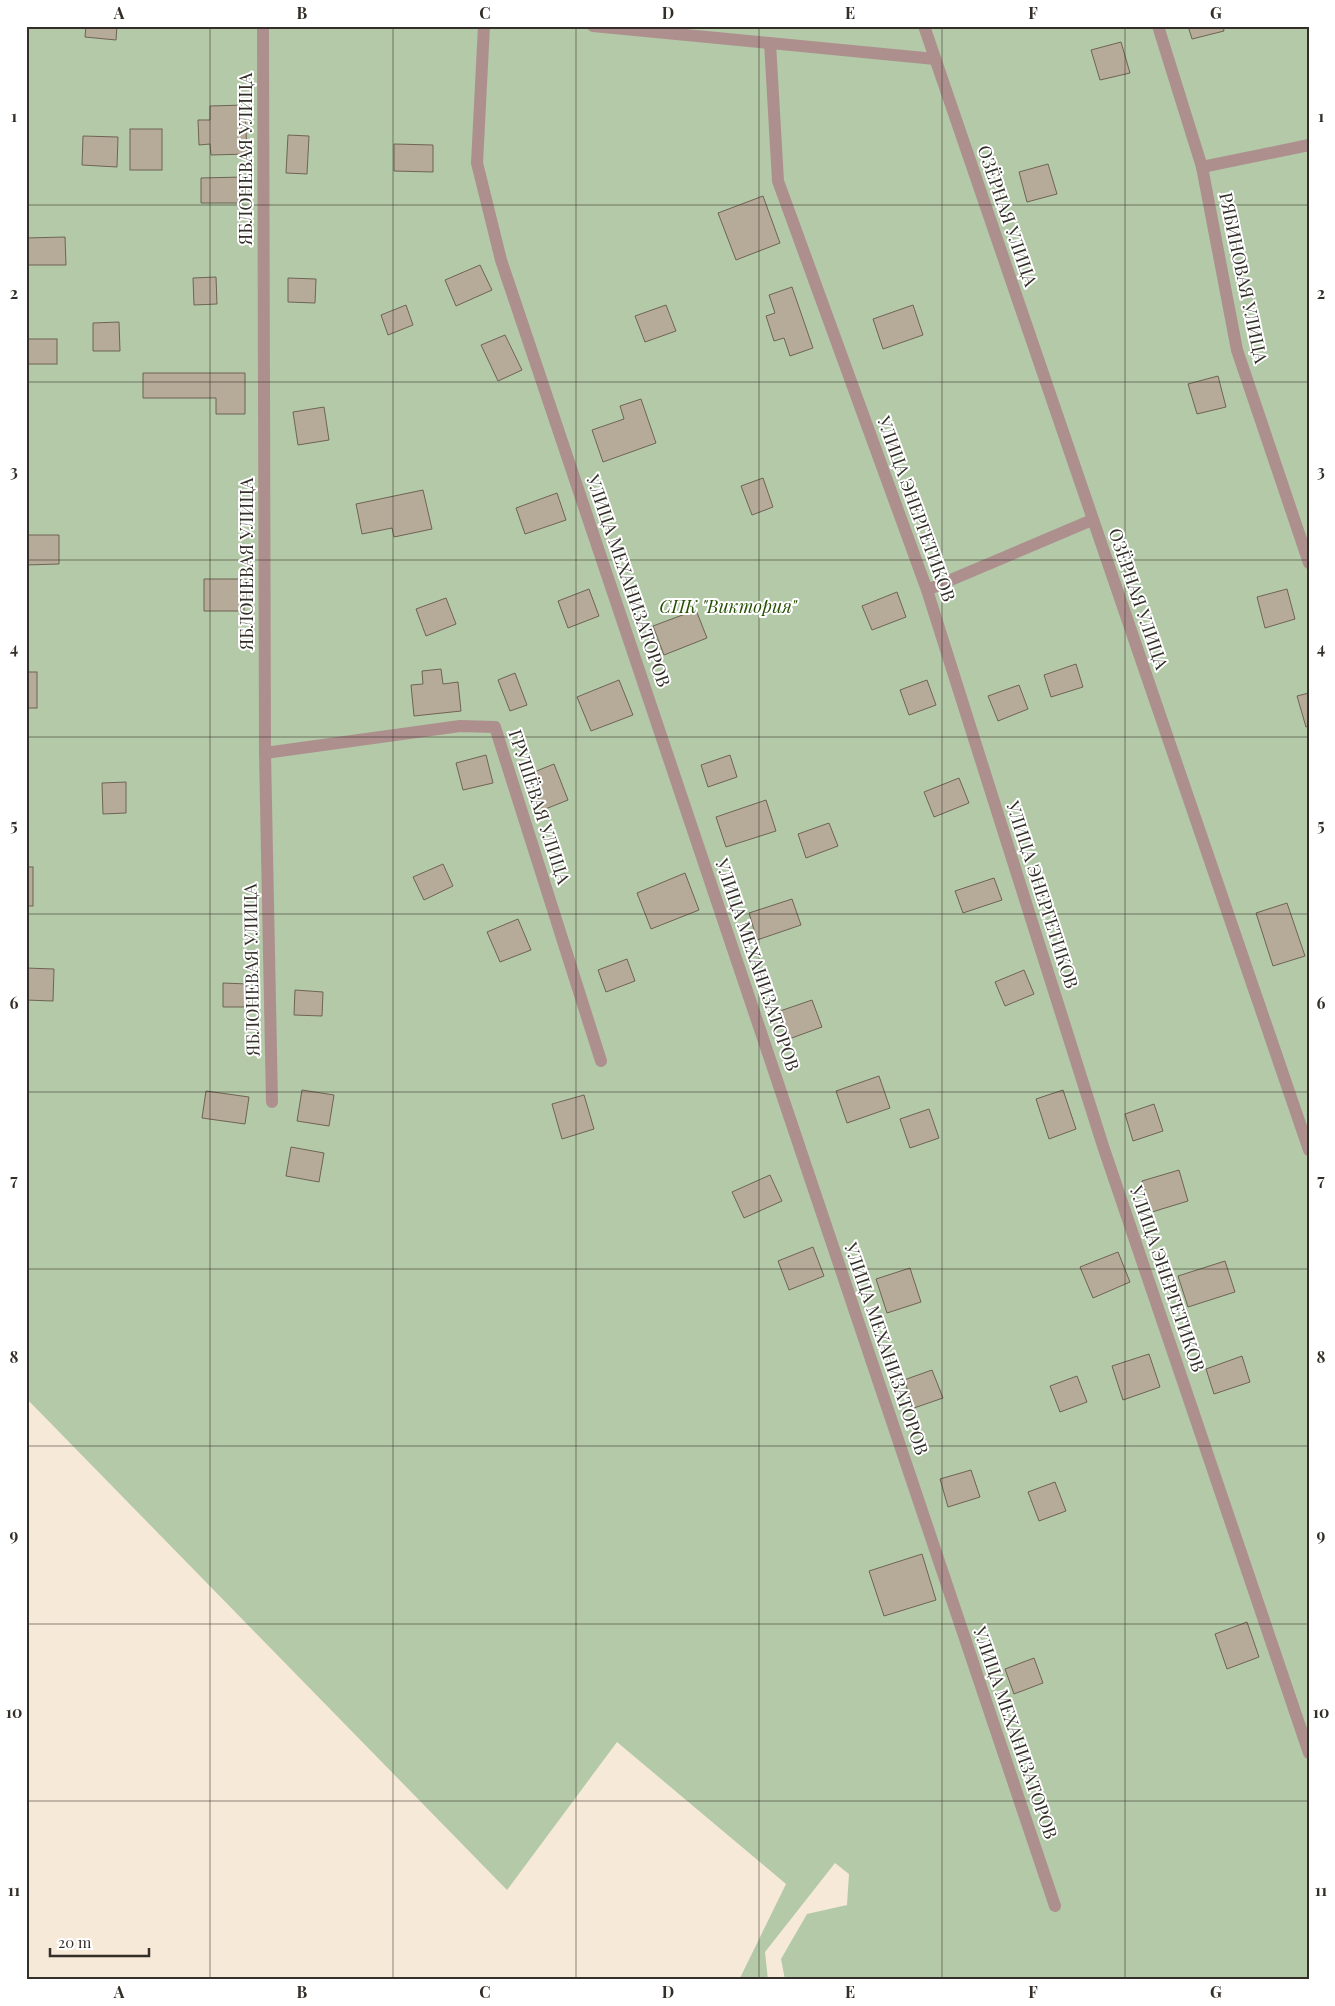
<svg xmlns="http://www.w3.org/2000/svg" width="1335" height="2006" viewBox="0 0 1335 2006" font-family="'Playfair Display',serif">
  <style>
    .green { fill: #b3c9a8 }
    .building { fill: #b6aa99; stroke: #6f6454 }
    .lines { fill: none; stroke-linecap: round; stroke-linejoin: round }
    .lane { stroke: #ad908e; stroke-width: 12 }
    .street { stroke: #ad908e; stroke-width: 12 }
    .grid { fill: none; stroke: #332e27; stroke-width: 1; stroke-opacity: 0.55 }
    .labels { text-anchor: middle; stroke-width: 4; stroke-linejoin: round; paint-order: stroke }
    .street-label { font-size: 18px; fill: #332e27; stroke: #fff }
    .park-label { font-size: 18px; font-style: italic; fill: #285007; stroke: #fff }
    .neatline { fill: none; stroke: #332e27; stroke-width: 2 }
    .grid-label { font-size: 16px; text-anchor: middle; font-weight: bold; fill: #332e27 }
  </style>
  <rect width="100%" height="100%" fill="#f6e9d7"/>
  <polygon class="green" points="26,26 1309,26 1309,1980 785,1980 781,1959 807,1914 847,1905 849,1874 835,1863 765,1952 768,1980 739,1980 786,1884 617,1742 507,1890 26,1398"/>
  <g class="building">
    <polygon points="86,26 117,26 116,40 85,37"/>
    <polygon points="1188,26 1223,26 1224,31 1192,39"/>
    <polygon points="1121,42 1130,73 1100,80 1091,50"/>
    <polygon points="245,105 247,154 211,155 210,144 199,145 198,120 210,120 210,106"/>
    <rect x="130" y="129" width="32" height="41"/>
    <polygon points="288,135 309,136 307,174 286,173"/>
    <polygon points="83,136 118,137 117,167 82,165"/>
    <polygon points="394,144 433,145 433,172 394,171"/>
    <polygon points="1048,164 1057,194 1027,202 1019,172"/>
    <polygon points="243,177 243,203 201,203 201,178"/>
    <polygon points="763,196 780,243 736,260 718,213"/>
    <polygon points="65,237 66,265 26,265 26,238"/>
    <polygon points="480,265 492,290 456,306 445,280"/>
    <polygon points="216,277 217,304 194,305 193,278"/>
    <polygon points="288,278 316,279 315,303 288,302"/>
    <polygon points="792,287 813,348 790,356 784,338 774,341 766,316 775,313 769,295"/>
    <polygon points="406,305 413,325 388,335 381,315"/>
    <polygon points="666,305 676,331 645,342 635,316"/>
    <polygon points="913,305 923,335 883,349 873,319"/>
    <polygon points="119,322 120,351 93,351 93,323"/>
    <polygon points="505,335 522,370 498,381 481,345"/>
    <rect x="26" y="339" width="31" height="25"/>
    <polygon points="143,373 245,373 245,414 216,414 216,398 143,398"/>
    <polygon points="1218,376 1226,407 1197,414 1188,384"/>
    <polygon points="641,399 656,443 603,462 592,430 624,419 620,406"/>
    <polygon points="324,407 329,440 298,445 293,412"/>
    <polygon points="763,478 773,507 752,515 741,486"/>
    <polygon points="423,490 432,529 394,537 392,528 362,534 356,504"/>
    <polygon points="557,493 566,520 525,534 516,508"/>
    <polygon points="26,535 59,535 59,564 26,565"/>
    <polygon points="204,579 245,579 244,611 204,611"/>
    <polygon points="589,589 599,616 568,628 558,601"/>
    <polygon points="1287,589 1295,619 1265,628 1257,597"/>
    <polygon points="897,592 906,617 872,630 862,606"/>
    <polygon points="446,598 456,624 426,636 416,609"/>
    <polygon points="696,610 707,638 664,655 653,626"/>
    <polygon points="1076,664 1083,687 1051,697 1044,675"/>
    <polygon points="441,669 443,684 458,682 461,711 414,716 411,685 423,684 422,671"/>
    <rect x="26" y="672" width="11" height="36"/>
    <polygon points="515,673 527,705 510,711 498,680"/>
    <polygon points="619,680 633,715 591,731 577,697"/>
    <polygon points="927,680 936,705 909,715 900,690"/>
    <polygon points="1019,685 1028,709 998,721 988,696"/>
    <polygon points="1309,693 1309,726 1306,727 1297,696"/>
    <polygon points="486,755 493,783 463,790 456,763"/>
    <polygon points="730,755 737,777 708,787 701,765"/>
    <polygon points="554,764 568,800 543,810 529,774"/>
    <polygon points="959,778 969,803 934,817 924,792"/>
    <polygon points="126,782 126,813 103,814 102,783"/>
    <polygon points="766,800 776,831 726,847 716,817"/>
    <polygon points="829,823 838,846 806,858 798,834"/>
    <polygon points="443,864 453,886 424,900 413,877"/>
    <rect x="26" y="867" width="7" height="39"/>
    <polygon points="685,873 699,910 651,929 637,893"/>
    <polygon points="994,878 1002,900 963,913 955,891"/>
    <polygon points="792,899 801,925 757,940 749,913"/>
    <polygon points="1287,903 1305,956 1273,966 1256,913"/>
    <polygon points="518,919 531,950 500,962 487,932"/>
    <polygon points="627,959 635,981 606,992 598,970"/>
    <polygon points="26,968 54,969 53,1001 26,1000"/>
    <polygon points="1024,970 1034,994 1005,1006 995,982"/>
    <polygon points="223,983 248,984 248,1007 223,1007"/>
    <polygon points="295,990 323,992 322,1016 294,1015"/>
    <polygon points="812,1000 822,1027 789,1039 780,1011"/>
    <polygon points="879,1076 890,1108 847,1123 836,1091"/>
    <polygon points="302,1090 334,1095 329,1126 297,1121"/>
    <polygon points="1063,1090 1076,1129 1049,1139 1036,1099"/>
    <polygon points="206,1091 249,1097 245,1124 202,1118"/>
    <polygon points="584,1095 594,1129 562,1139 552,1104"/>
    <polygon points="1154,1104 1163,1131 1133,1141 1125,1114"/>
    <polygon points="929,1109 939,1138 910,1148 900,1119"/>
    <polygon points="291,1147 324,1153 319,1182 286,1176"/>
    <polygon points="1179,1170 1188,1201 1152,1212 1142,1181"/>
    <polygon points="770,1175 782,1201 744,1218 732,1192"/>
    <polygon points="813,1247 824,1276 789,1290 778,1261"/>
    <polygon points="1118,1252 1130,1282 1093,1298 1080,1267"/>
    <polygon points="1225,1261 1235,1292 1188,1307 1178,1276"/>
    <polygon points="910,1268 921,1302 887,1313 876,1279"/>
    <polygon points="1149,1354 1160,1387 1123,1400 1112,1366"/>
    <polygon points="1242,1356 1250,1382 1214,1394 1206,1369"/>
    <polygon points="932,1370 943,1398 914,1408 904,1380"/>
    <polygon points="1077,1376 1087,1402 1060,1412 1050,1386"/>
    <polygon points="971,1470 980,1497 948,1507 940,1479"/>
    <polygon points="1055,1482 1066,1511 1039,1521 1028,1492"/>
    <polygon points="922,1554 936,1600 884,1616 869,1571"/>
    <polygon points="1247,1622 1259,1657 1227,1669 1215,1634"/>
    <polygon points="1034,1658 1043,1683 1014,1694 1005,1669"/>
  </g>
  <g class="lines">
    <polyline class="lane" points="927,590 1092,520"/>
    <g class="street">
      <polyline points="263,26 265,753 272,1102"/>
      <polyline points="484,26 477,163 501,260 1055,1906"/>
      <polyline points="593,26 935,59"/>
      <polyline points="924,26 1309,1150"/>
      <polyline points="1158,26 1202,167 1237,350 1309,563"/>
      <polyline points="770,43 778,181 927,590 1103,1146 1309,1753"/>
      <polyline points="1202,167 1309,145"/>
      <polyline points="265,753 460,726 495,727 601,1061"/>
    </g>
  </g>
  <path class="grid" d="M210,26V1980M393,26V1980M576,26V1980M759,26V1980M942,26V1980M1125,26V1980M26,205H1309M26,382H1309M26,560H1309M26,737H1309M26,914H1309M26,1092H1309M26,1269H1309M26,1446H1309M26,1624H1309M26,1801H1309"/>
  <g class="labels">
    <g class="street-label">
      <text transform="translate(246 159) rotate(-90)" y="6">ЯБЛОНЕВАЯ УЛИЦА</text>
      <text transform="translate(1007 216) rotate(71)" y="6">ОЗЁРНАЯ УЛИЦА</text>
      <text transform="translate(1243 278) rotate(78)" y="6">РЯБИНОВАЯ УЛИЦА</text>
      <text transform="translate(916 509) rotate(70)" y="6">УЛИЦА ЭНЕРГЕТИКОВ</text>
      <text transform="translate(247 564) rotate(-90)" y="6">ЯБЛОНЕВАЯ УЛИЦА</text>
      <text transform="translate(628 581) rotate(71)" y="6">УЛИЦА МЕХАНИЗАТОРОВ</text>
      <text transform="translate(1138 599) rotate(71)" y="6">ОЗЁРНАЯ УЛИЦА</text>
      <text transform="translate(539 807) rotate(72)" y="6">ГРУШЁВАЯ УЛИЦА</text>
      <text transform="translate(1042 895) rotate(72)" y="6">УЛИЦА ЭНЕРГЕТИКОВ</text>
      <text transform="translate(757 965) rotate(71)" y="6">УЛИЦА МЕХАНИЗАТОРОВ</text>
      <text transform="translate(252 970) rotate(-91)" y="6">ЯБЛОНЕВАЯ УЛИЦА</text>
      <text transform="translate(1167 1279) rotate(71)" y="6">УЛИЦА ЭНЕРГЕТИКОВ</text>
      <text transform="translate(886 1349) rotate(71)" y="6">УЛИЦА МЕХАНИЗАТОРОВ</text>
      <text transform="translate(1015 1733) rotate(71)" y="6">УЛИЦА МЕХАНИЗАТОРОВ</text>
    </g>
    <g class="park-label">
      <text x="728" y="613">СПК "Виктория"</text>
    </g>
  </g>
  <rect width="1335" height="2006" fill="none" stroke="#ffffff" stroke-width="55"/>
  <path d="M50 1948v8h99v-8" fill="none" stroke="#332e27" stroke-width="2.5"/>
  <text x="58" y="1948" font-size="15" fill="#332e27" stroke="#ffffff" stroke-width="4" paint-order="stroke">20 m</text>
  <rect x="28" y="28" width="1280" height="1950" class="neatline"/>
  <g class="grid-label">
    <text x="119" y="19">A</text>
    <text x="302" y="19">B</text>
    <text x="485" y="19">C</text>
    <text x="668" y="19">D</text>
    <text x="850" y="19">E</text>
    <text x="1033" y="19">F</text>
    <text x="1216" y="19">G</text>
    <text x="14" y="122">1</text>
    <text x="1321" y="122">1</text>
    <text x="14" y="299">2</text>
    <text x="1321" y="299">2</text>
    <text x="14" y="477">3</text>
    <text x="1321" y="477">3</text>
    <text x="14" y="654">4</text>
    <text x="1321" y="654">4</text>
    <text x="14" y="831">5</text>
    <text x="1321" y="831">5</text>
    <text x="14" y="1009">6</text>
    <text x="1321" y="1009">6</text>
    <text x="14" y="1186">7</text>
    <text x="1321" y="1186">7</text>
    <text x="14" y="1363">8</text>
    <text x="1321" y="1363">8</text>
    <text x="14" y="1541">9</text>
    <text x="1321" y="1541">9</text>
    <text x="14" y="1718">10</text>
    <text x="1321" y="1718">10</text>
    <text x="14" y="1896">11</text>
    <text x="1321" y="1896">11</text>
    <text x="119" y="1998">A</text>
    <text x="302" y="1998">B</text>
    <text x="485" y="1998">C</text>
    <text x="668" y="1998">D</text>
    <text x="850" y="1998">E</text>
    <text x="1033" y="1998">F</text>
    <text x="1216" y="1998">G</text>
  </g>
</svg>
